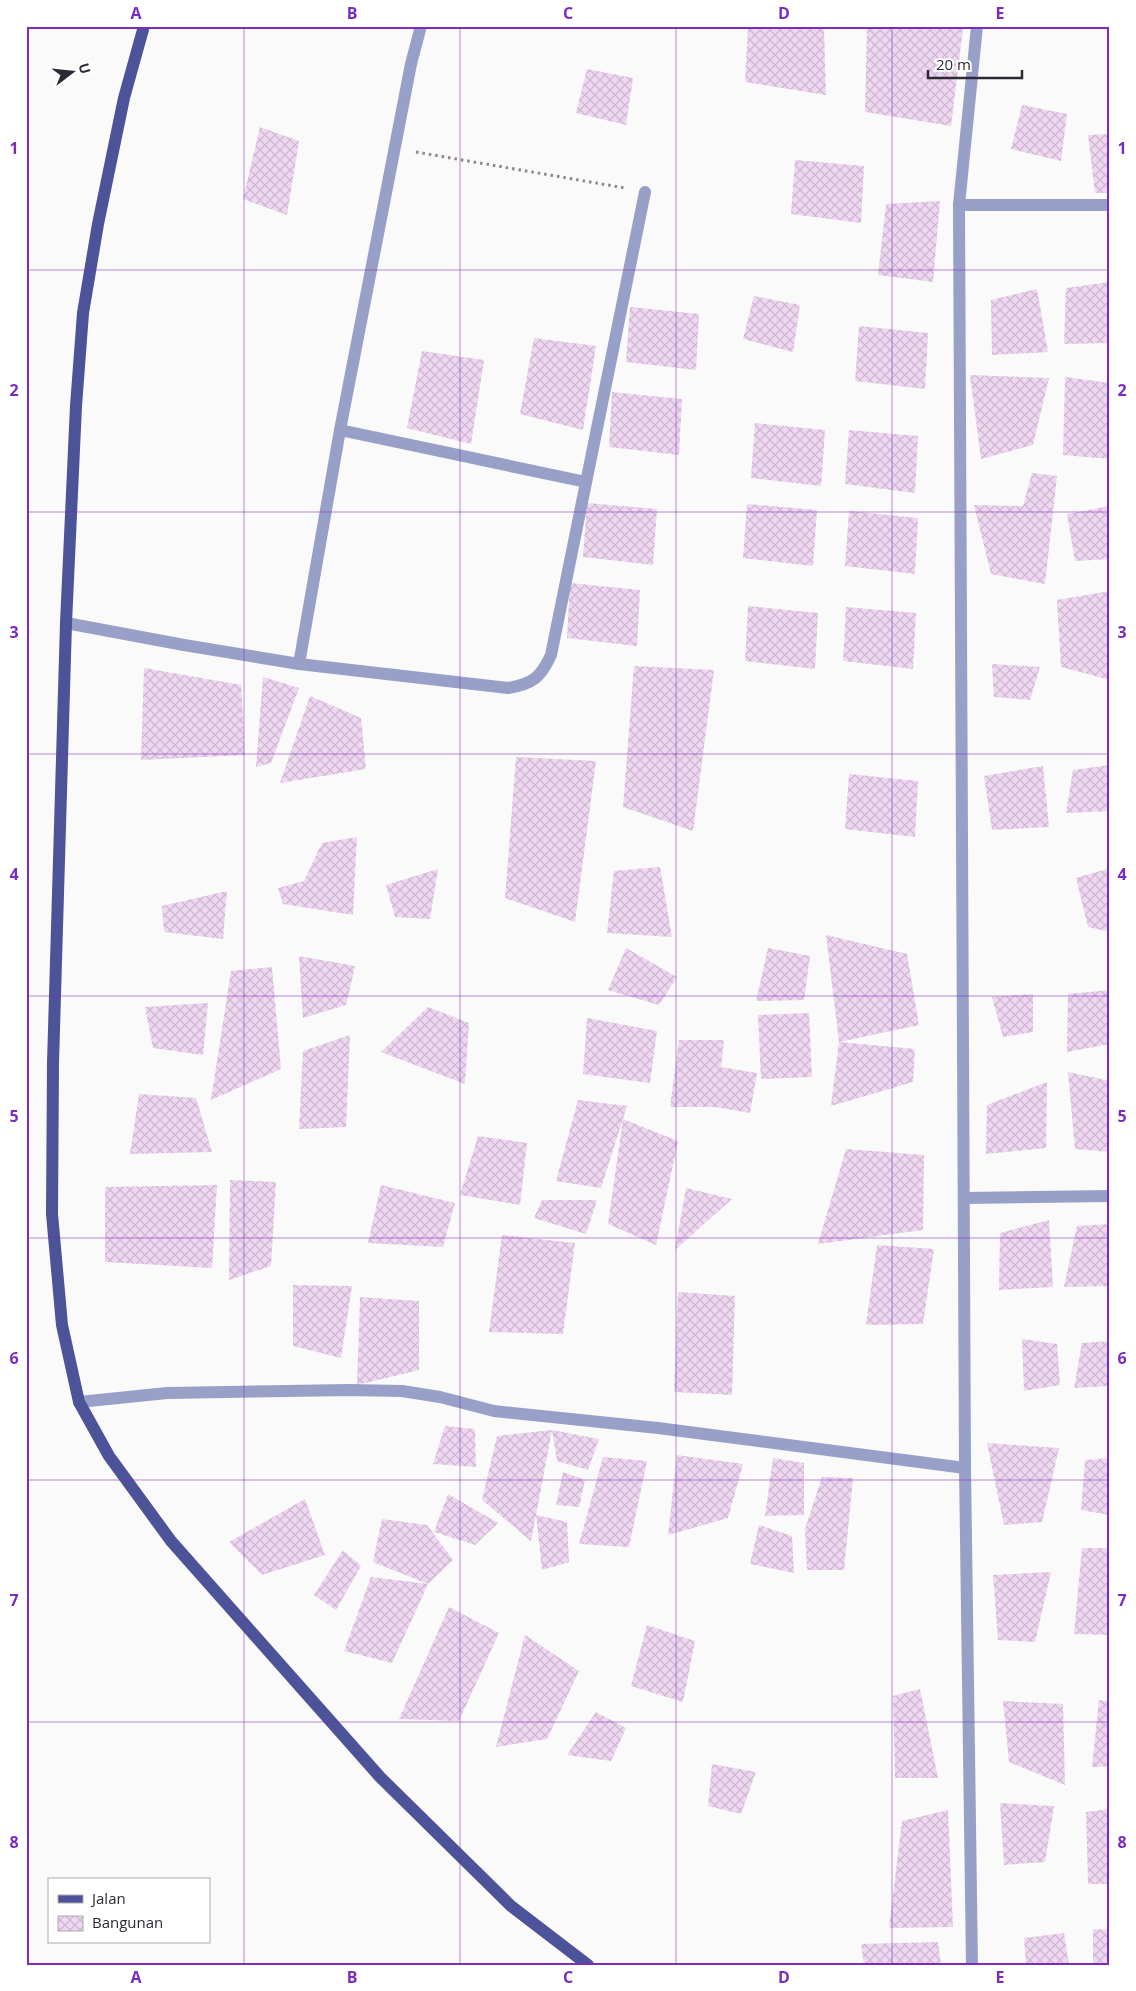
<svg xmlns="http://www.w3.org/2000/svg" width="1136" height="1991" viewBox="0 0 1136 1991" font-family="'Open Sans',sans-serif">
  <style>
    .building { fill: url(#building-cross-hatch) }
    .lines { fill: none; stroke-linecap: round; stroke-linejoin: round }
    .path { stroke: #8a878e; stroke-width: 3; stroke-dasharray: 2.5 4; stroke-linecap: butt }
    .minor { stroke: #99a0c8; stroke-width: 12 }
    .major { stroke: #4c5398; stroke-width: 12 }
    .grid { fill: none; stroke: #7b2cbf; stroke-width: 1; stroke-opacity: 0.55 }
    .neatline { fill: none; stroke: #7b2cbf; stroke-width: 2 }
    .grid-label { font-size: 16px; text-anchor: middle; font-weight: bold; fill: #7b2cbf }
  </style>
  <defs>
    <pattern id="building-cross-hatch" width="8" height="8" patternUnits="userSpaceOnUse" patternTransform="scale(1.25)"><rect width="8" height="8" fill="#efd6f1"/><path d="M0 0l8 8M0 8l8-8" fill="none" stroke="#cdb8cf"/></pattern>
  </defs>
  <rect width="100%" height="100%" fill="#fafafa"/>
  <g class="building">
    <polygon points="748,26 824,27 826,95 745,82"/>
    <polygon points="867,26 922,26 963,29 951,126 865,112"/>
    <polygon points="587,69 633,78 626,125 576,113"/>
    <polygon points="1022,105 1067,114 1061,161 1011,149"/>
    <polygon points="260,127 299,141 287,215 243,199"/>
    <polygon points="1110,134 1110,193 1095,193 1088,135"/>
    <polygon points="795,160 864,166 861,223 791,214"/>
    <polygon points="940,201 933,282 878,275 886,204"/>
    <polygon points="1110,282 1110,343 1064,344 1066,288"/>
    <polygon points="1037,289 1048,352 992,355 991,300"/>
    <polygon points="754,296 800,305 793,352 743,339"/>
    <polygon points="630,307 699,314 696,370 626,362"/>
    <polygon points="859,326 928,333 925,389 855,381"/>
    <polygon points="534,338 596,346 583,430 520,414"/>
    <polygon points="422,351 484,360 471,444 407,428"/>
    <polygon points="970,375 1049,378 1033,445 981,459"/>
    <polygon points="1065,377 1110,383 1110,459 1063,455"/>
    <polygon points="612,392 682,399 679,455 609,447"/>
    <polygon points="755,423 825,430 821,486 751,478"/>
    <polygon points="849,430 918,436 915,493 845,484"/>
    <polygon points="1032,473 1057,476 1045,584 991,574 974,505 1023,506"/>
    <polygon points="587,503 657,509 653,565 583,557"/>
    <polygon points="747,504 817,510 813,566 743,558"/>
    <polygon points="1110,506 1110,559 1075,561 1067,514"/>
    <polygon points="849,511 918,518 915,574 845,566"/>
    <polygon points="570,583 640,590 637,646 567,638"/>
    <polygon points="1110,591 1110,680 1061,667 1057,600"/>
    <polygon points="748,606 818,613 815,669 745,661"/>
    <polygon points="846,607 916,613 913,669 843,661"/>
    <polygon points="992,664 1040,667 1030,700 994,697"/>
    <polygon points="634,666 714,670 693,831 623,807"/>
    <polygon points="144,668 241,685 245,755 141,760"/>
    <polygon points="263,677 299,688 271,763 256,767"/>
    <polygon points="310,696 361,718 366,769 280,783"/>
    <polygon points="516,757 596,761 575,922 505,898"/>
    <polygon points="1110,765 1110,811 1066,813 1073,770"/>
    <polygon points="1043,766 1049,827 992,830 984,776"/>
    <polygon points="849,774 918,781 915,837 845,829"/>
    <polygon points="357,837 353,915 283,904 278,888 304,881 322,843"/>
    <polygon points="660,867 672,937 607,933 614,871"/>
    <polygon points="1110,868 1110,932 1088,927 1076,878"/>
    <polygon points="438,869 430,919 395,917 386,885"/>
    <polygon points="227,891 223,939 164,932 162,906"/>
    <polygon points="826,935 907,954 919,1025 839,1042"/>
    <polygon points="626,948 677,977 659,1005 608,990"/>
    <polygon points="768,948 810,956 804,1000 756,1001"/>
    <polygon points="299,956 355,966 346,1005 303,1018"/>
    <polygon points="272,967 281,1069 211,1100 231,971"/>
    <polygon points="1110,990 1110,1044 1067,1052 1068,994"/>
    <polygon points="1033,994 1033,1032 1003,1037 992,997"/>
    <polygon points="208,1003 203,1055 153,1048 145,1007"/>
    <polygon points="428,1007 469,1023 465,1084 381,1052"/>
    <polygon points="809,1013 812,1077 761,1079 758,1015"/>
    <polygon points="587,1018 657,1031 650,1083 583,1074"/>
    <polygon points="350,1035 346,1127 299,1129 303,1051"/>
    <polygon points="679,1040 724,1040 721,1067 757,1073 750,1113 715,1107 670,1107"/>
    <polygon points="839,1042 915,1049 913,1082 831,1106"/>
    <polygon points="1068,1072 1110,1081 1110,1152 1075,1149"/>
    <polygon points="1047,1082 1046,1148 986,1154 987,1105"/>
    <polygon points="139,1094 196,1098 212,1152 130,1154"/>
    <polygon points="578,1100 627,1106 623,1119 678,1141 656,1245 608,1224 623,1119 601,1188 556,1181"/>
    <polygon points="478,1136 527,1143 520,1205 460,1195"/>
    <polygon points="846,1149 924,1155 923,1230 818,1244"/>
    <polygon points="230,1180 276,1182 271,1266 229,1280"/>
    <polygon points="217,1185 212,1268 105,1262 105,1187"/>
    <polygon points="381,1185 455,1203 443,1247 368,1243"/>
    <polygon points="686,1188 732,1199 675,1250"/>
    <polygon points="542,1200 597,1200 586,1234 534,1218"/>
    <polygon points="1049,1220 1053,1287 999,1290 1000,1233"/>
    <polygon points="1110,1224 1110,1286 1064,1287 1077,1226"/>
    <polygon points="502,1235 575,1243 563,1334 489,1332"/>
    <polygon points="877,1245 934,1249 923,1324 866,1325"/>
    <polygon points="293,1285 352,1286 341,1358 293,1346"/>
    <polygon points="678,1292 735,1296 732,1395 674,1392"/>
    <polygon points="360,1297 419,1301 419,1370 357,1385"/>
    <polygon points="1022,1339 1057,1344 1060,1385 1024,1391"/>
    <polygon points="1110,1341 1110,1386 1074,1388 1082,1343"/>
    <polygon points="445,1426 475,1429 476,1467 433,1464"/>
    <polygon points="552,1430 536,1515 567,1522 569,1562 542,1570 536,1515 531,1541 482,1500 497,1436"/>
    <polygon points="552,1430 599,1439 588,1470 557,1461"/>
    <polygon points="987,1443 1059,1448 1042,1522 1004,1525"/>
    <polygon points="677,1455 743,1464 728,1518 668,1535"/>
    <polygon points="603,1457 647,1461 629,1547 579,1544"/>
    <polygon points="773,1458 804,1463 804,1515 765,1516"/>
    <polygon points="1110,1458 1110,1515 1081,1510 1085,1460"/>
    <polygon points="563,1472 585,1480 579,1507 556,1505"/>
    <polygon points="822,1477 853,1478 844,1570 807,1570 805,1529"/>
    <polygon points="448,1494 498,1523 475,1545 434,1532"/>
    <polygon points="305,1499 325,1555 262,1575 229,1542"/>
    <polygon points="382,1519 427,1525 453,1560 428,1584 373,1562"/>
    <polygon points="759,1525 792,1536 794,1573 750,1564"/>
    <polygon points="1082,1548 1110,1548 1110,1635 1074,1634"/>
    <polygon points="343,1550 361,1566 336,1610 314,1595"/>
    <polygon points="1051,1572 1035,1642 998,1640 993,1575"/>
    <polygon points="371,1577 428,1584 392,1663 344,1651"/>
    <polygon points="449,1607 499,1633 459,1721 399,1719"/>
    <polygon points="647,1625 695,1641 683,1702 631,1686"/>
    <polygon points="525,1635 579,1671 547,1739 496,1747"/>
    <polygon points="920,1689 938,1778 895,1778 893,1696"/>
    <polygon points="1099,1700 1110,1702 1110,1766 1092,1767"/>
    <polygon points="1003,1701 1063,1704 1065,1785 1009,1762"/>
    <polygon points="596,1712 626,1728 611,1761 567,1755"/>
    <polygon points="712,1764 756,1772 741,1814 708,1806"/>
    <polygon points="1000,1803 1054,1806 1045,1862 1004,1865"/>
    <polygon points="1110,1809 1110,1884 1088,1884 1086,1812"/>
    <polygon points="948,1810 953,1927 889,1928 902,1821"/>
    <polygon points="1093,1929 1110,1930 1110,1965 1093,1965"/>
    <polygon points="1064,1933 1069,1965 1026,1965 1024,1938"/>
    <polygon points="938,1942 941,1965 864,1965 861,1944"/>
  </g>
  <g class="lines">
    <polyline class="path" points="416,152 625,188"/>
    <g class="minor">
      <polyline points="959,205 977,26"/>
      <polyline points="340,430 586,482"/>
      <polyline points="66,623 184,645 299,664 340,430 411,64 421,26"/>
      <path d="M299,664L508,688C533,684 541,677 551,655L645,192"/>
      <polyline points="965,1198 1110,1196"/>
      <polyline points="79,1402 167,1393 349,1390 402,1391 440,1397 494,1411 658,1428 965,1468"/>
      <polyline points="972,1965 965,1468 959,205 1110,205"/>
    </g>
    <polyline class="major" points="144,26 124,98 98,224 83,313 76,406 66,623 53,1063 52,1214 62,1325 79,1402 109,1456 171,1541 380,1777 511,1906 588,1965"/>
  </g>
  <path class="grid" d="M244,26V1965M460,26V1965M676,26V1965M892,26V1965M26,270H1110M26,512H1110M26,754H1110M26,996H1110M26,1238H1110M26,1480H1110M26,1722H1110"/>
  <rect width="1136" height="1991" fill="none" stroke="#ffffff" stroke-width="55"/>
  <rect x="48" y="1878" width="162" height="65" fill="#ffffff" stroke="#aba9ae"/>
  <rect x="58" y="1895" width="25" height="8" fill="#4c5398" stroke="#aba9ae"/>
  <text x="92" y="1904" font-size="15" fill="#2c2834">Jalan</text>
  <rect x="58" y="1916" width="25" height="15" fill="url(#building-cross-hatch)" stroke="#aba9ae"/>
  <text x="92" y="1928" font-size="15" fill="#2c2834">Bangunan</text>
  <g transform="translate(72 72) rotate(74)" stroke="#ffffff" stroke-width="4" paint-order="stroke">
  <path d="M0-4L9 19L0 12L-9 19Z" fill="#2c2834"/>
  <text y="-8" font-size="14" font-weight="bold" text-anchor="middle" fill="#2c2834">U</text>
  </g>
  <path d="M928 70v8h94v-8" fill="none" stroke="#2c2834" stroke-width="2.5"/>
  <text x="936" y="70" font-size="15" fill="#2c2834" stroke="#ffffff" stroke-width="4" paint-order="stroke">20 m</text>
  <rect x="28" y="28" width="1080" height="1936" class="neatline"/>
  <g class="grid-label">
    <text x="136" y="19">A</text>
    <text x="352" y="19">B</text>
    <text x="568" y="19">C</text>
    <text x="784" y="19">D</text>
    <text x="1000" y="19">E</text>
    <text x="14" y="154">1</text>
    <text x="1122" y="154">1</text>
    <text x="14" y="396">2</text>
    <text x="1122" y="396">2</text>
    <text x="14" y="638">3</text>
    <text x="1122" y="638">3</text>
    <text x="14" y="880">4</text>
    <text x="1122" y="880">4</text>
    <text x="14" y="1122">5</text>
    <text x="1122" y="1122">5</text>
    <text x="14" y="1364">6</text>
    <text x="1122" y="1364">6</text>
    <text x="14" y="1606">7</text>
    <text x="1122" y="1606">7</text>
    <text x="14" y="1848">8</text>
    <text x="1122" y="1848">8</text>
    <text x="136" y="1983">A</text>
    <text x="352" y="1983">B</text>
    <text x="568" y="1983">C</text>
    <text x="784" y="1983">D</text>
    <text x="1000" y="1983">E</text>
  </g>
</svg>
